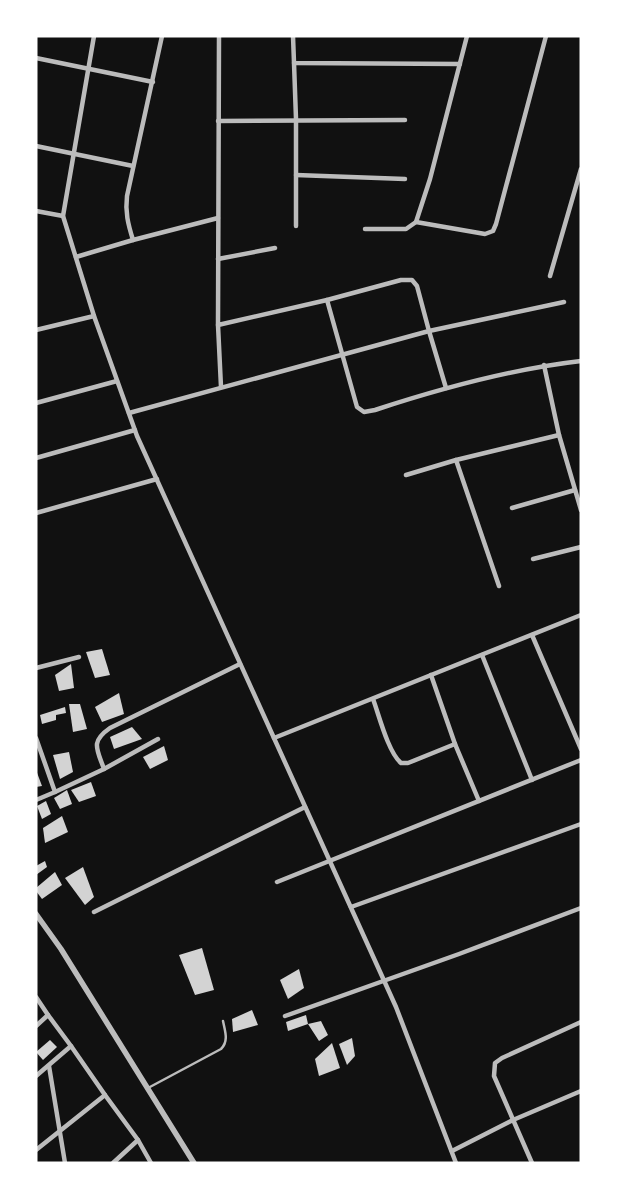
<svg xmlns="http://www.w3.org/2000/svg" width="617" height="1199" viewBox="0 0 617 1199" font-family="'DejaVu Sans',sans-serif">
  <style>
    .building { fill: #d3d3d3 }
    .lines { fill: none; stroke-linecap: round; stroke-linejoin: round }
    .service { stroke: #bcbcbc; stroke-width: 2.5 }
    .minor { stroke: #bcbcbc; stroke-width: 4.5 }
    .tertiary { stroke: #bcbcbc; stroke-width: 5.5 }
  </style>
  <rect width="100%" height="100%" fill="#111"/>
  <g class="building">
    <polygon points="102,649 110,675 95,678 86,652"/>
    <polygon points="71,664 74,688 59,691 55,675"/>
    <polygon points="119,693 124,714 102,722 95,707"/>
    <polygon points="69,704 80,704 87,729 73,732"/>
    <polygon points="65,707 66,713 56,715 56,720 42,724 40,715"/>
    <polygon points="132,727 142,739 114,749 110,737"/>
    <polygon points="164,746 168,760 150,769 143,757"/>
    <polygon points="69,752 73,772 60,779 53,755"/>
    <polygon points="36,770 42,786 36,787"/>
    <polygon points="91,782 96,796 79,802 71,790"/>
    <polygon points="67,790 72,804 60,809 54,798"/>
    <polygon points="46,801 51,814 42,819 37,806"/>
    <polygon points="62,816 68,832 45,843 43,828"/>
    <polygon points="45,861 47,867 36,875 36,866"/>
    <polygon points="83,867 94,897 85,905 65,878"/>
    <polygon points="55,872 62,885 42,899 36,891 36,888"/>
    <polygon points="202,948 214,990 195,995 179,955"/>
    <polygon points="299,969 304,988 288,999 280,980"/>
    <polygon points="252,1010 258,1025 233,1032 232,1019"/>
    <polygon points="306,1015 308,1024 321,1021 328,1035 319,1041 308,1024 288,1031 286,1022"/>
    <polygon points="352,1038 355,1056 347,1065 339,1044"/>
    <polygon points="50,1040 57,1047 43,1060 36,1052"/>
    <polygon points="332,1043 340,1068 319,1076 315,1059"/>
  </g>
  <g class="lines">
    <path class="service" d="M148,1088L221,1049C229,1041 225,1031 223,1021"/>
    <g class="minor">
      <polyline points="94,36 63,216 94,316 137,436 396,1007 456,1163"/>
      <path d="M162,36L127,196C125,212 128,224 133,240L218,218"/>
      <path d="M219,36L218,325L327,300L357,407L364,412L375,410C442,388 511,369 581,361"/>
      <polyline points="293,36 294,63 460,64"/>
      <polyline points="467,36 430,179 416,222 485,234 493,231 496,224 546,36"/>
      <polyline points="36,58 153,82"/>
      <polyline points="294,63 296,119 296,226"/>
      <polyline points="218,121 405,120"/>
      <polyline points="36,146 133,166"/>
      <polyline points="296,175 405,179"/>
      <polyline points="36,211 63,216"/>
      <polyline points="365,229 406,229 416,222"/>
      <polyline points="76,257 133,240"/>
      <polyline points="218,259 275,248"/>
      <polyline points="550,276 581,169"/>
      <polyline points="218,325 221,387"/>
      <polyline points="36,330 94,316"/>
      <polyline points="544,365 559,435 581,510"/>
      <polyline points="446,388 429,331 564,302"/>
      <polyline points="36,403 117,381"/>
      <polyline points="129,413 429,331 417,286 412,280 401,280 327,300"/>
      <polyline points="36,458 135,430"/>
      <polyline points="456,460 499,586"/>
      <polyline points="406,475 456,460 559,435"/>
      <polyline points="512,508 575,490"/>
      <polyline points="36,513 157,479"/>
      <polyline points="533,559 581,547"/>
      <polyline points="532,635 581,749"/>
      <polyline points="482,655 532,780"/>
      <polyline points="36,668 79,657"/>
      <polyline points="431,675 455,744 479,801"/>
      <path d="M373,699C379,715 388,752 401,763H408L455,744"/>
      <polyline points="36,738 55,792 36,800"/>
      <polyline points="274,738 581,615"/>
      <polyline points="104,769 158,739"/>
      <path d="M55,792L104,769C97,749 90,742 110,728L240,664"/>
      <polyline points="277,882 581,760"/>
      <polyline points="351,907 581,824"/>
      <polyline points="94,912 305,807"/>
      <polyline points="36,997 48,1015 36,1026"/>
      <polyline points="285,1016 459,954 581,908"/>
      <polyline points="49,1066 65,1163"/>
      <polyline points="36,1076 71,1046 48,1015"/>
      <polyline points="105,1095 138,1140 151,1163"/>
      <polyline points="36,1150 105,1095 71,1046"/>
      <polyline points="452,1151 513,1120 581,1091"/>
      <polyline points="113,1163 138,1140"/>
      <polyline points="532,1163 494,1076 495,1063 502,1058 581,1022"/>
    </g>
    <polyline class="tertiary" points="36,914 61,949 194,1163"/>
  </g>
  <rect width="617" height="1199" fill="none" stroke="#ffffff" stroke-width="75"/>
</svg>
